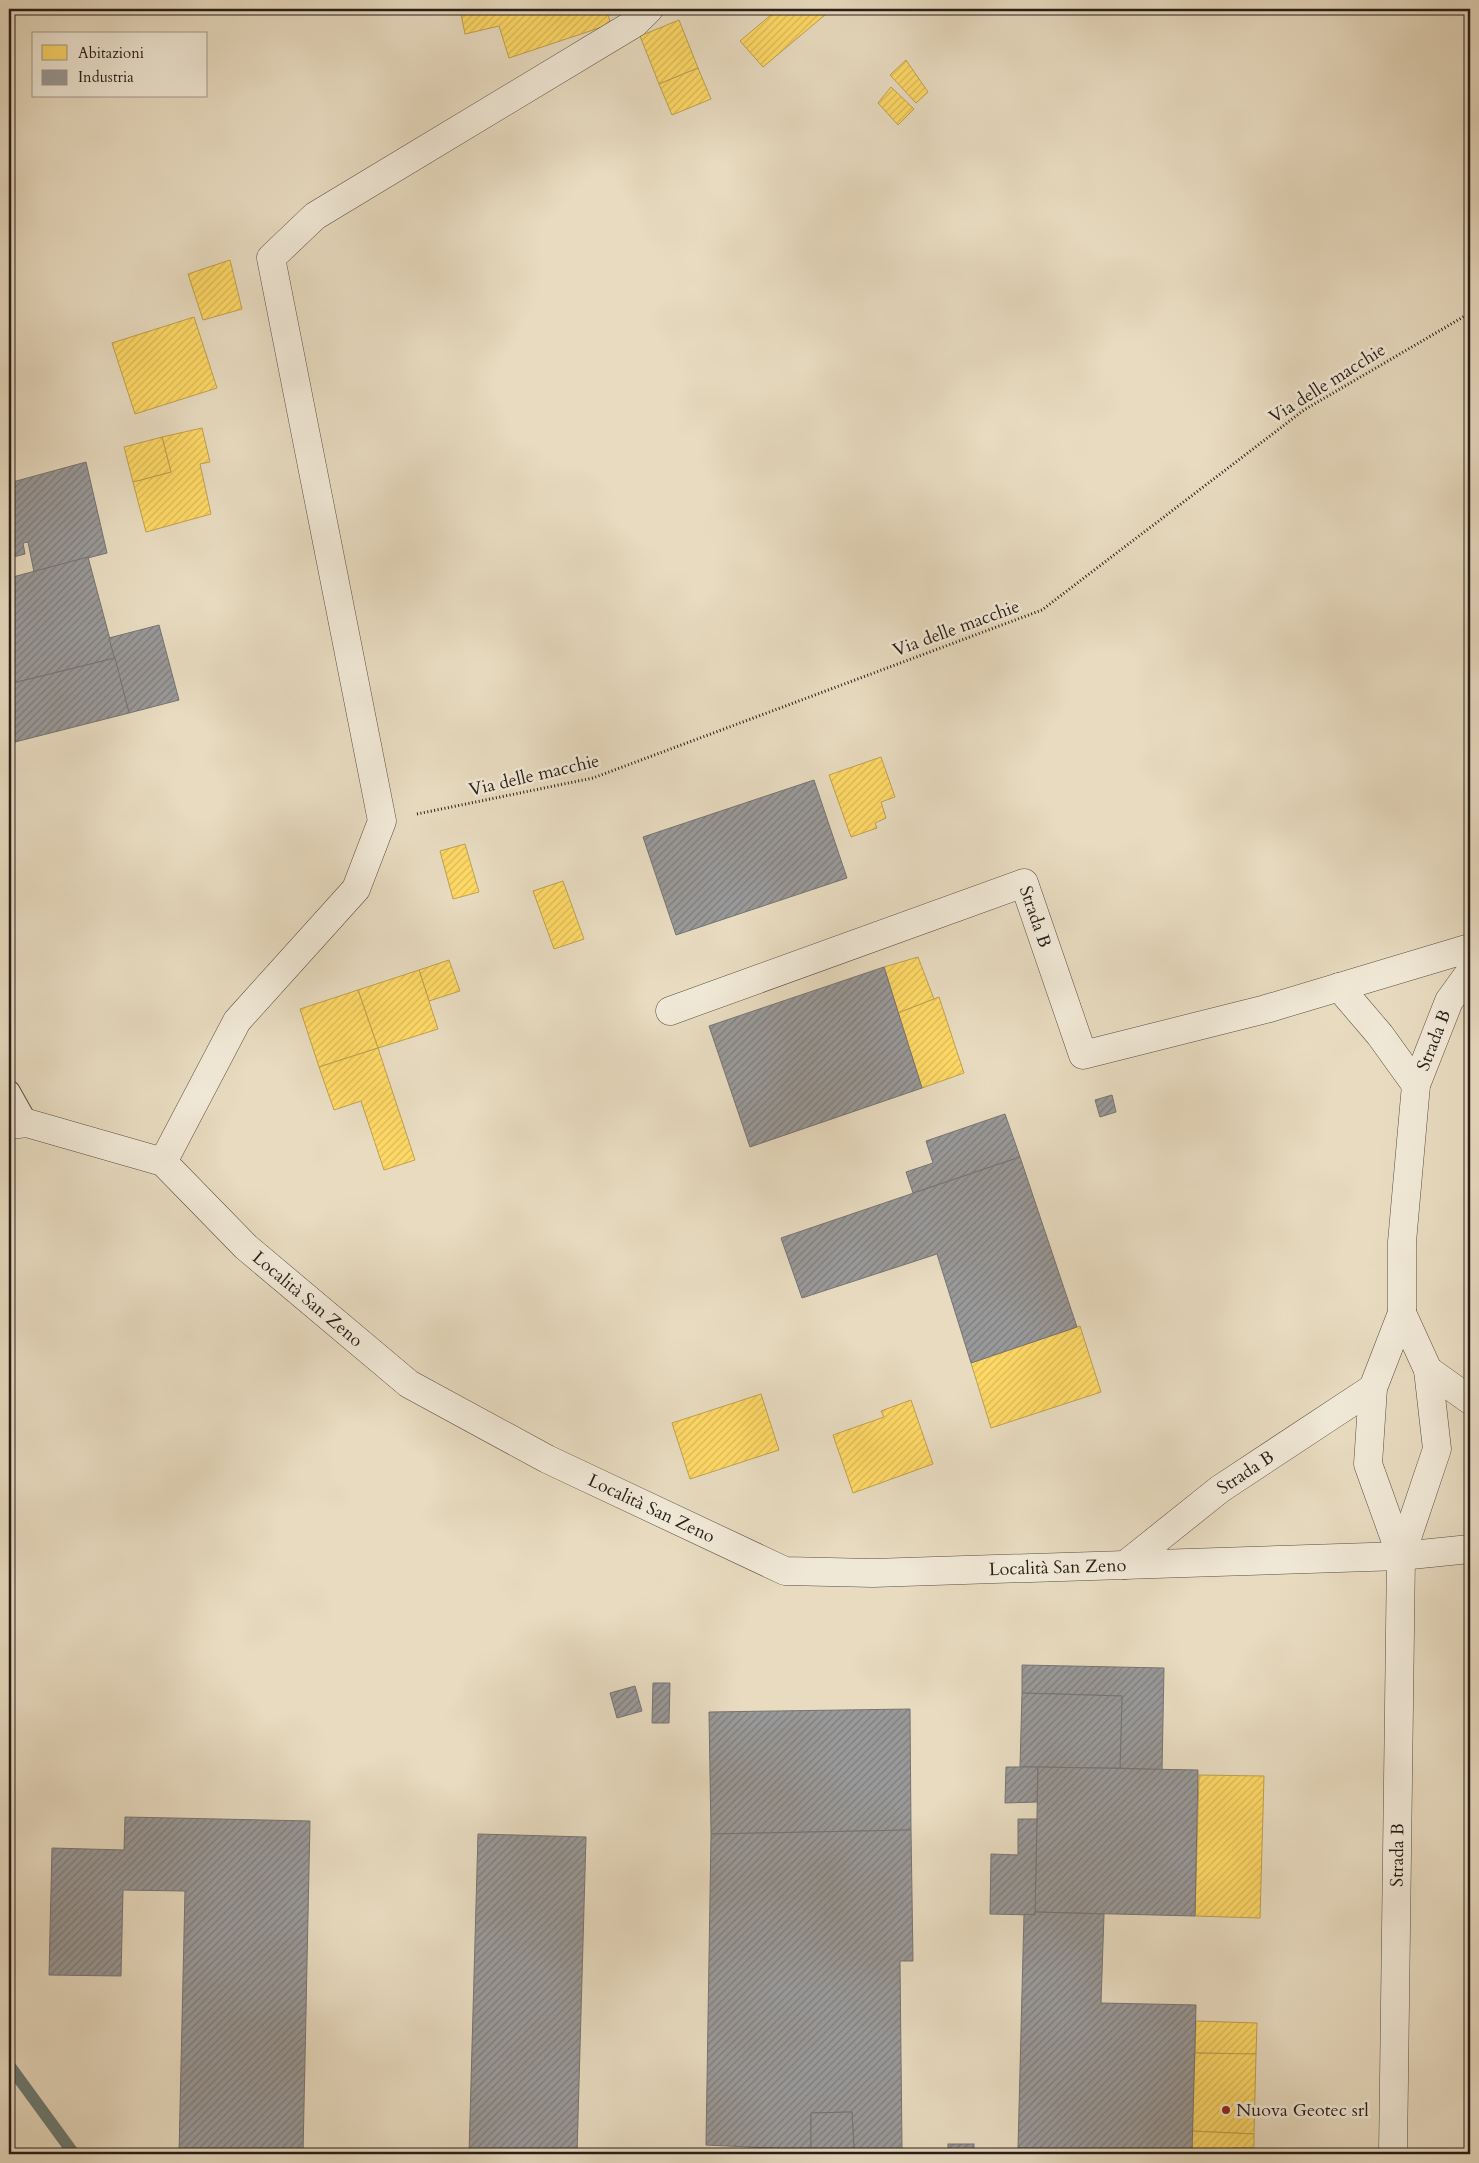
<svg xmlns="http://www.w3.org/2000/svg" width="1479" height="2163" viewBox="0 0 1479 2163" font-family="Cardo,serif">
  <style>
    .homes { fill: url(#homes-hatch); stroke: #bea14f }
    .industry { fill: url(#industry-hatch); stroke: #777472 }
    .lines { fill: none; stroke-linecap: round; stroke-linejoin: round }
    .stream { stroke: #6b7c76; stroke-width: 12 }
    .lane-casing { stroke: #584d42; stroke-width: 23 }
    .street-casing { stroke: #584d42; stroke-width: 29 }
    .path { stroke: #281e18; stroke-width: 3; stroke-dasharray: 1 2.5; stroke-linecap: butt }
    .lane { stroke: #f0e8d6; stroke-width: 21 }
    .street { stroke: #f0e8d6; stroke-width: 28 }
    .poi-dot { fill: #8f2418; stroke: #f0e8d6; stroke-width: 2 }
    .labels { text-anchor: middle; stroke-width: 5; stroke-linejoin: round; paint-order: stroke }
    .street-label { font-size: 18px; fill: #281e18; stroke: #f0e8d6 }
    .poi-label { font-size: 18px; fill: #281e18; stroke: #f0e8d6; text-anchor: start }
  </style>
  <defs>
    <pattern id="homes-hatch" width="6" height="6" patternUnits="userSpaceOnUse" patternTransform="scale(1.25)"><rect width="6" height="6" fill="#ffd966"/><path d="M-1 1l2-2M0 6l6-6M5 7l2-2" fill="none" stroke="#dbba58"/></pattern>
    <pattern id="industry-hatch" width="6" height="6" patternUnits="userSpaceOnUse" patternTransform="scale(1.25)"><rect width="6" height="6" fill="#999"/><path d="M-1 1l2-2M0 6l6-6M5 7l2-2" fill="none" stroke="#7d7c7c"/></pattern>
  </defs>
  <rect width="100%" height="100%" fill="#e8dbc0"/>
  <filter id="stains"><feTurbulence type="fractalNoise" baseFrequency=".004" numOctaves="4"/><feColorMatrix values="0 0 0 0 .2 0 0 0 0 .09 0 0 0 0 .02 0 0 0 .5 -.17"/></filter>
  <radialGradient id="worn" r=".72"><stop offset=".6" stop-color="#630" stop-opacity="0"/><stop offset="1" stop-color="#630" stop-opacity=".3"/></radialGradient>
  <g class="homes">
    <polygon points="460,9 606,9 611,24 509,58 499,26 465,34"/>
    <polygon points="778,9 832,9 763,67 740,41"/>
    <polygon points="679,20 698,68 659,84 640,36"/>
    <polygon points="906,60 928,92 916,103 890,75"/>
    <polygon points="698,68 711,99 672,115 659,84"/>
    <polygon points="891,87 914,109 898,125 878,103"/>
    <polygon points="230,260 242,309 203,320 188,274"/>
    <polygon points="194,317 217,388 135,414 112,343"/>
    <polygon points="202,428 210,462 200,464 211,514 146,532 133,482 171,472 162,437"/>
    <polygon points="162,437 171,472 133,482 124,447"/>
    <polygon points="881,757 895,797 881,802 886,818 875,823 877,828 851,837 829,775"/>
    <polygon points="465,844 479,892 453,899 440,851"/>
    <polygon points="563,881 584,939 554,949 533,891"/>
    <polygon points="918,957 934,999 898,1013 884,967"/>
    <polygon points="449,960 460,991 429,1001 419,970"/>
    <polygon points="419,970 438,1029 378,1048 358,990"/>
    <polygon points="358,990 378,1048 319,1067 300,1009"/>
    <polygon points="939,997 964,1073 922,1088 898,1013"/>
    <polygon points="378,1048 415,1160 384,1170 361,1101 334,1110 319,1067"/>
    <polygon points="1080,1326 1101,1392 991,1428 971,1363"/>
    <polygon points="761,1394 779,1450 690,1479 672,1423"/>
    <polygon points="911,1400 933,1464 853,1493 833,1435 884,1417 881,1411"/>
    <polygon points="1199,1775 1264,1776 1260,1918 1195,1916"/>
    <polygon points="1196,2021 1257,2023 1256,2054 1195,2053"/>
    <polygon points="1195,2053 1256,2054 1254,2134 1192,2131"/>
    <polygon points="1192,2131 1254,2134 1254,2148 1232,2148 1232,2154 1192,2153"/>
  </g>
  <g class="industry">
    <polygon points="86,462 107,553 34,572 28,542 23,543 25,554 9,558 9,483"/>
    <polygon points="88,557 115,658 9,684 9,578"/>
    <polygon points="159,625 179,700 129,713 109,638"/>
    <polygon points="115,658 129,713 15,742 9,718 9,684"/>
    <polygon points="814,780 847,878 676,935 643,837"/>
    <polygon points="884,967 922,1088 750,1147 709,1026"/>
    <polygon points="1112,1095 1116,1112 1100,1117 1095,1100"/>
    <polygon points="1005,1114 1020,1157 913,1193 906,1172 933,1163 926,1141"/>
    <polygon points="1020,1157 1077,1327 971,1363 937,1254 802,1298 781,1238"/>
    <polygon points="1022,1665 1164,1668 1162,1770 1120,1768 1122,1696 1022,1693"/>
    <polygon points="653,1683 670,1683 669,1723 652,1723"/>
    <polygon points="635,1686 642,1711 617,1718 610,1693"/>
    <polygon points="1022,1693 1122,1696 1120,1768 1020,1767"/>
    <polygon points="910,1709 911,1830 711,1834 709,1712"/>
    <polygon points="1006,1767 1038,1767 1037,1802 1005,1803"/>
    <polygon points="1038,1767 1198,1770 1195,1916 1035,1912"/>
    <polygon points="125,1817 310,1821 303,2154 179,2154 185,1891 123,1890 121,1976 49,1975 52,1848 124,1850"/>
    <polygon points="1018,1819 1037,1819 1035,1915 990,1914 991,1854 1018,1855"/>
    <polygon points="911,1830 913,1961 900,1961 902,2149 854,2149 852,2112 811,2113 811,2150 706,2145 711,1834"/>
    <polygon points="478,1834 586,1837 577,2154 469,2154"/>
    <polygon points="1035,1912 1104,1914 1101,2003 1196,2005 1192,2152 1018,2148 1024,1914 1035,1915"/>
    <polygon points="852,2112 854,2149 811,2150 811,2113"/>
    <rect x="948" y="2144" width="26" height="10"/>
  </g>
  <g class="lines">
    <polyline class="stream" points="9,2065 74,2154"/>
    <defs>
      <polyline id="lane" points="9,1091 27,1123"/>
      <g id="street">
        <polyline points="1339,987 1380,1035 1416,1085"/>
        <path id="s1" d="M670,1011L1024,883L1083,1055L1266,1009L1470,948"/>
        <path id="s2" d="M9,1125L27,1123L163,1162L246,1247L409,1384L547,1459L785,1571L873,1573L1401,1556L1470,1549"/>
        <polyline points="163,1162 237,1021 356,889 382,821 271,258 315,216 635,23 649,9"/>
        <polyline points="1428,1370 1470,1400"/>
        <path id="s3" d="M1401,1556L1368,1464L1373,1388L1402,1313V1242L1416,1085L1449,1001L1470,972"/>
        <path id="s4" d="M1125,1565L1220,1489L1373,1388"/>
        <path id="s5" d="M1393,2154L1401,1556L1437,1449L1428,1370L1402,1313"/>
      </g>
    </defs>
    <use href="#lane" class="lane-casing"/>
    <use href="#street" class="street-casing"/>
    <polyline class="path" points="417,814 593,778 1042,610 1304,410 1470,313"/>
    <use href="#lane" class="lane"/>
    <use href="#street" class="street"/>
  </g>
  <circle class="poi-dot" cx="1226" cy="2110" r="5"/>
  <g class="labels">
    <g class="street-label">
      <text transform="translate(1327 383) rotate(-32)" y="6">Via delle macchie</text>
      <text transform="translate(956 628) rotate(-20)" y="6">Via delle macchie</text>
      <text transform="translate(534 775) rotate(-13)" y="6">Via delle macchie</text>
      <text dy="6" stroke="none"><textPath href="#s1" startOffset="412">Strada B</textPath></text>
      <text dy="6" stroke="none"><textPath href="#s3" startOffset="531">Strada B</textPath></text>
      <text dy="6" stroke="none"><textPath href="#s2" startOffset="359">Località San Zeno</textPath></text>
      <text dy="6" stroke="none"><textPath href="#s4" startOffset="152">Strada B</textPath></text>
      <text dy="6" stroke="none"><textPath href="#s2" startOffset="764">Località San Zeno</textPath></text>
      <text dy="6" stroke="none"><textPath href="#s2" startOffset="1184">Località San Zeno</textPath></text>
      <text dy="6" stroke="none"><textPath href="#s5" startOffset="299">Strada B</textPath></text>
    </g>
    <g class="poi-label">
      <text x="1236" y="2116">Nuova Geotec srl</text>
    </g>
  </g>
  <rect width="1479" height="2163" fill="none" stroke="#e8dbc0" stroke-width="30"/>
  <rect x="10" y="10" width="1459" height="2143" fill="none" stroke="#281e18" stroke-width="2.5"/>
  <rect x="15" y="15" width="1449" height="2133" fill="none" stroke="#281e18"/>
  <rect x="32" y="32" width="175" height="65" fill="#f0e8d6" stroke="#a0978a"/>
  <rect x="42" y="45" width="25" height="15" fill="#ffd966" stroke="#a0978a"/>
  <text x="78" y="58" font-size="15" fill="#281e18">Abitazioni</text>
  <rect x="42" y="70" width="25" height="15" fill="#999999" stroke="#a0978a"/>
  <text x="78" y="82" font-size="15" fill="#281e18">Industria</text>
  <rect width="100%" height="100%" filter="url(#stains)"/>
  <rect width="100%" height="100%" fill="url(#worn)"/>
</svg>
